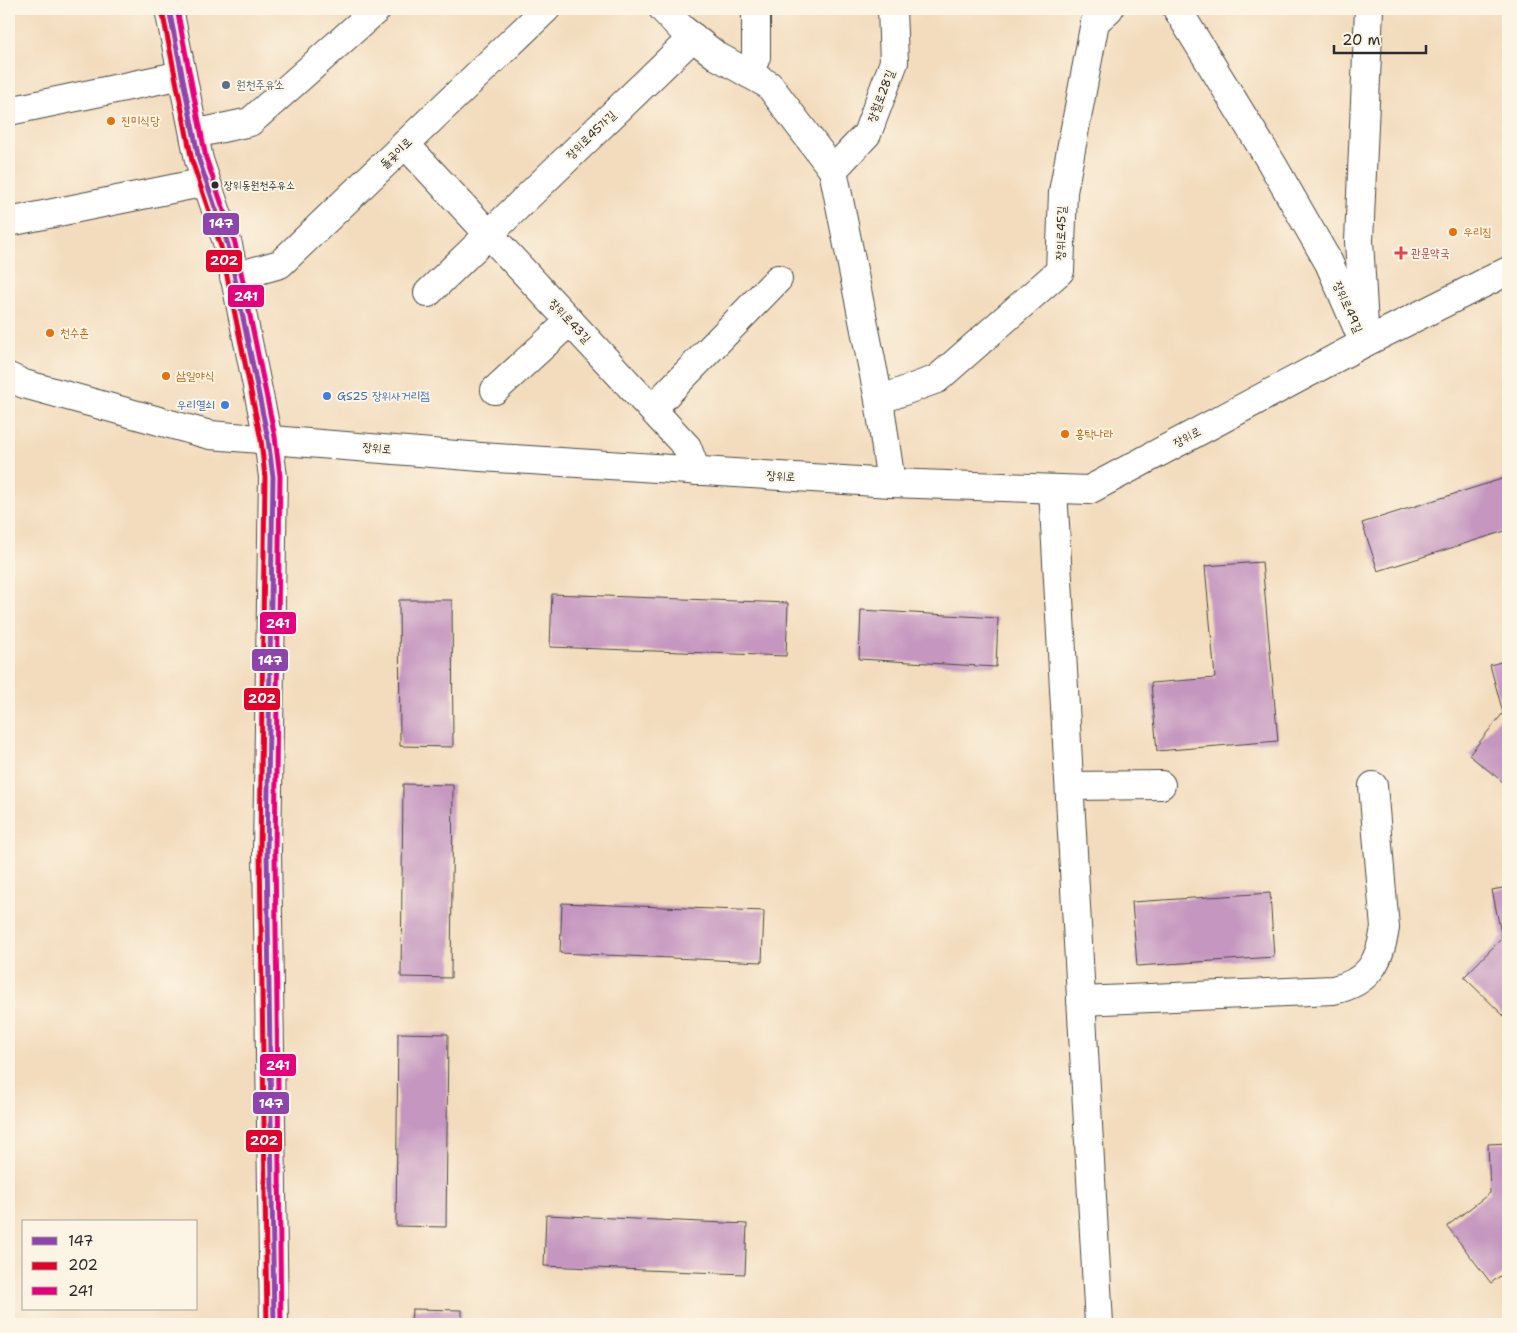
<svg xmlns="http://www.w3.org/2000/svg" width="1517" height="1333" viewBox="0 0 1517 1333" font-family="'Shantell Sans','Poor Story',sans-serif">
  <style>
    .building { fill: #c596c0 }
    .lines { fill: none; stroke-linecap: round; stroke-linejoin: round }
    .minor-casing { stroke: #494641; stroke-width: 30 }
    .major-casing { stroke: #494641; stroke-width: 30 }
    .minor { stroke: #fff; stroke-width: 28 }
    .major { stroke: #fff; stroke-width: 28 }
    .bus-1-casing { stroke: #fcf5e5; stroke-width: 9 }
    .bus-2-casing { stroke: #fcf5e5; stroke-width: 9 }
    .bus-3-casing { stroke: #fcf5e5; stroke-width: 9 }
    .bus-1 { stroke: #8e44ad; stroke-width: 5 }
    .bus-2 { stroke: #e4002b; stroke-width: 5 }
    .bus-3 { stroke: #e5007d; stroke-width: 5 }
    .service-dot { fill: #5c6f8a; stroke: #fcf5e5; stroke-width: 2 }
    .food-dot { fill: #e8710a; stroke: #fcf5e5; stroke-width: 2 }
    .bus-dot { fill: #2b2b2b; stroke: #fcf5e5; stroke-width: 2 }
    .health-dot { fill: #e0444e; stroke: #fcf5e5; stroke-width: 2 }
    .shop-dot { fill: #3f7fe0; stroke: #fcf5e5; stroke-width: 2 }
    .labels { text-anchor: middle; stroke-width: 4; stroke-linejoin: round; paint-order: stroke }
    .bus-label { font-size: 11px; fill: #2b2b2b; stroke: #fcf5e5; text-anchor: start }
    .service-label { font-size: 12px; fill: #4e5e75; stroke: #fcf5e5; text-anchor: start }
    .street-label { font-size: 12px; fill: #2b2b2b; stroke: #fcf5e5 }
    .food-label { font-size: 12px; fill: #c56008; stroke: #fcf5e5; text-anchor: start }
    .health-label { font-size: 12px; fill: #be3a42; stroke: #fcf5e5; text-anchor: start }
    .shop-label { font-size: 12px; fill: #366cbe; stroke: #fcf5e5; text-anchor: start }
    .line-badge { stroke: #fcf5e5; stroke-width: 2 }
    .badge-label { font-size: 14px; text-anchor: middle; font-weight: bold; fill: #fff }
  </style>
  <rect width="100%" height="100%" fill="#fcf5e5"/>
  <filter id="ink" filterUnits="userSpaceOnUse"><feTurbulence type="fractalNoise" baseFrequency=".02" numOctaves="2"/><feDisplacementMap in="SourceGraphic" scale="10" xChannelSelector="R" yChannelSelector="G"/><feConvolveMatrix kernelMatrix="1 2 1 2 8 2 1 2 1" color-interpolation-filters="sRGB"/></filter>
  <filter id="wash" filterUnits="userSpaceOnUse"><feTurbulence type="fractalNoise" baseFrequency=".0096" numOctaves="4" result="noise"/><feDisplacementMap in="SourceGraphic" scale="20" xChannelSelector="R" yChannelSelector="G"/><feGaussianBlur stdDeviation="1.12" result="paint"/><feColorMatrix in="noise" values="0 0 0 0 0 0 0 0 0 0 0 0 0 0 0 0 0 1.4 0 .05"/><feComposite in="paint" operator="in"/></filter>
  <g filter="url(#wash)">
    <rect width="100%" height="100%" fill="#f3dcbd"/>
    <g id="blocks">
      <g class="building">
        <polygon points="1508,477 1508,530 1378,571 1362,523"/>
        <polygon points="1262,562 1278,741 1157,751 1151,683 1215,678 1205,566"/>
        <polygon points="552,594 788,603 786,656 550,647"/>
        <polygon points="399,600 452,600 453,747 400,746"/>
        <polygon points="861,610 998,618 996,667 859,659"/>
        <polygon points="1508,660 1508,786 1469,755 1503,713 1490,665"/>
        <polygon points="403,784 453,785 451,978 401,977"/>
        <polygon points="1508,887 1508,1020 1464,977 1502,938 1492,890"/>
        <polygon points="1270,893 1274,957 1137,966 1132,902"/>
        <polygon points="562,903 764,911 762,962 560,953"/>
        <polygon points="398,1033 448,1034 446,1227 396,1226"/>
        <polygon points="1508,1143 1508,1270 1491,1283 1447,1226 1490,1193 1488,1144"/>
        <polygon points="546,1215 747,1224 745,1274 544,1266"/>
        <polygon points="412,1309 462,1310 462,1324 411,1324"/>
      </g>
    </g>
  </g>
  <g filter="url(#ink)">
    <use href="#blocks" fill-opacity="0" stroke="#494641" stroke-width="1"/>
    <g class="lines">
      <defs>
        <g id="minor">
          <polyline points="663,9 682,29 717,56 769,85 833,170 879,400 891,483"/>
          <polyline points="1177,9 1271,162 1329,263 1364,343"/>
          <polyline points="749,74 756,57 756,9"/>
          <polyline points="9,111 182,75"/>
          <polyline points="194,134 250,122 377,9"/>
          <polyline points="405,144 687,447 696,471"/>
          <polyline points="833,170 867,134 894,62 892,9"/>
          <polyline points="9,222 206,182"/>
          <polyline points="234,277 280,264 546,9"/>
          <polyline points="428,293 693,37"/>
          <polyline points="1364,326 1359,241 1369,9"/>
          <polyline points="9,377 24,384 210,435 481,457 891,483 1089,490 1364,343 1508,271"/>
          <polyline points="495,390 570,321"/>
          <polyline points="879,400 937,379 1060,271 1063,192 1095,22 1109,9"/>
          <polyline points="652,409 778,279"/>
          <polyline points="1053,489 1099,1324"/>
          <polyline points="1070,786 1161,785"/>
          <path d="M1081,1001L1333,990C1368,983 1380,962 1385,928L1373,786"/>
        </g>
        <polyline id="major" points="169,9 199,160 228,245 268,439 273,477 267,852 274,1324"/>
      </defs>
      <use href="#minor" class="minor-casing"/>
      <use href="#major" class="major-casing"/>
      <use href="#minor" class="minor"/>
      <use href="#major" class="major"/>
      <defs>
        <polyline id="bus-1" points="169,9 199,160 228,245 268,439 273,477 267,852 274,1324"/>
        <polyline id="bus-2" points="162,10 192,161 221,247 261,440 265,477 260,852 267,1324"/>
        <polyline id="bus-3" points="177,9 206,158 235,243 275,437 280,476 275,852 281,1324"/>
      </defs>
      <use href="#bus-1" class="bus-1-casing"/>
      <use href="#bus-2" class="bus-2-casing"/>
      <use href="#bus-3" class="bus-3-casing"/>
      <use href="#bus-1" class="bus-1"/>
      <use href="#bus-2" class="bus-2"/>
      <use href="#bus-3" class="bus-3"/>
    </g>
  </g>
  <circle class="service-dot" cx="226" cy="85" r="5"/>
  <g class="food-dot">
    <circle cx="111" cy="121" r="5"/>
    <circle cx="1453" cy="232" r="5"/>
    <circle cx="50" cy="333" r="5"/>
    <circle cx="166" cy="376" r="5"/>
    <circle cx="1065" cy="434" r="5"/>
  </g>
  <circle class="bus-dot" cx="215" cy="185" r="4.5"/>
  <path class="health-dot" d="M1398.5 245.5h5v5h5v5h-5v5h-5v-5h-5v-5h5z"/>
  <g class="shop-dot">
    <circle cx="327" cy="396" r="5"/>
    <circle cx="225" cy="405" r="5"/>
  </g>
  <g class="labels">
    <g class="bus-label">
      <text x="224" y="189">장위동원천주유소</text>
    </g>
    <g class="service-label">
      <text x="236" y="89">원천주유소</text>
    </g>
    <g class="street-label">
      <text transform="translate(881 96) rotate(-69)" y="4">장월로28길</text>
      <text transform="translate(591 135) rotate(-44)" y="4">장위로45가길</text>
      <text transform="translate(396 153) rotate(-44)" y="4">돌곶이로</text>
      <text transform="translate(1061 233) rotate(-88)" y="4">장위로45길</text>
      <text transform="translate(1348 307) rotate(66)" y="4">장위로49길</text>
      <text transform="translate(570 321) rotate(47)" y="4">장위로43길</text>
      <text transform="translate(1187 437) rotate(-28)" y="4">장위로</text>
      <text transform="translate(377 448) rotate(5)" y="4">장위로</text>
      <text transform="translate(781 476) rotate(4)" y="4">장위로</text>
    </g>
    <g class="food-label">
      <text x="121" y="125">진미식당</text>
      <text x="1463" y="236">우리집</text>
      <text x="60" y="337">천수촌</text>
      <text x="176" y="380">삼일야식</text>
      <text x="1075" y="438">홍탁나라</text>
    </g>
    <g class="health-label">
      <text x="1411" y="257">관문약국</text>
    </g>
    <g class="shop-label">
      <text x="337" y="400">GS25 장위사거리점</text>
      <text x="215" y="409" text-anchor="end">우리열쇠</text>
    </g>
  </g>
  <g class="line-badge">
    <rect x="202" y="212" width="38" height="24" rx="5" fill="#8e44ad"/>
    <rect x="205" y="249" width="38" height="24" rx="5" fill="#e4002b"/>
    <rect x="227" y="284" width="38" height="24" rx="5" fill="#e5007d"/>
    <rect x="259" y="611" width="38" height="24" rx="5" fill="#e5007d"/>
    <rect x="251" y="648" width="38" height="24" rx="5" fill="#8e44ad"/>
    <rect x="243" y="687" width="38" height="24" rx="5" fill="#e4002b"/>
    <rect x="259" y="1053" width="38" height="24" rx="5" fill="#e5007d"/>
    <rect x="252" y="1091" width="38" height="24" rx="5" fill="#8e44ad"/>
    <rect x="245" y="1129" width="38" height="24" rx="5" fill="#e4002b"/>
  </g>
  <g class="badge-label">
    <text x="221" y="228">147</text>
    <text x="224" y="265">202</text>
    <text x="246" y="301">241</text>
    <text x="278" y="628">241</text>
    <text x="270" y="665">147</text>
    <text x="262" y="703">202</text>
    <text x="278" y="1070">241</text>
    <text x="271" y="1108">147</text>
    <text x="264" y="1145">202</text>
  </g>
  <rect width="1517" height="1333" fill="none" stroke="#fcf5e5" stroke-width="30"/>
  <rect x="22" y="1220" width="175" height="90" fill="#fcf5e5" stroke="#a8a49b"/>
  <rect x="32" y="1237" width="25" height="8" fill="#8e44ad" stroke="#a8a49b"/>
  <text x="68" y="1246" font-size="15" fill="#2b2b2b">147</text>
  <rect x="32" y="1262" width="25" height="8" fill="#e4002b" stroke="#a8a49b"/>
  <text x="68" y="1270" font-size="15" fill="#2b2b2b">202</text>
  <rect x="32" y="1287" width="25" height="8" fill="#e5007d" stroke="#a8a49b"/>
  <text x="68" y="1296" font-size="15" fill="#2b2b2b">241</text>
  <path d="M1334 45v8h92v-8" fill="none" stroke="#2b2b2b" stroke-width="2.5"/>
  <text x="1342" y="45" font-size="15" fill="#2b2b2b" stroke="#fcf5e5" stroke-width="4" paint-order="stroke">20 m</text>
</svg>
